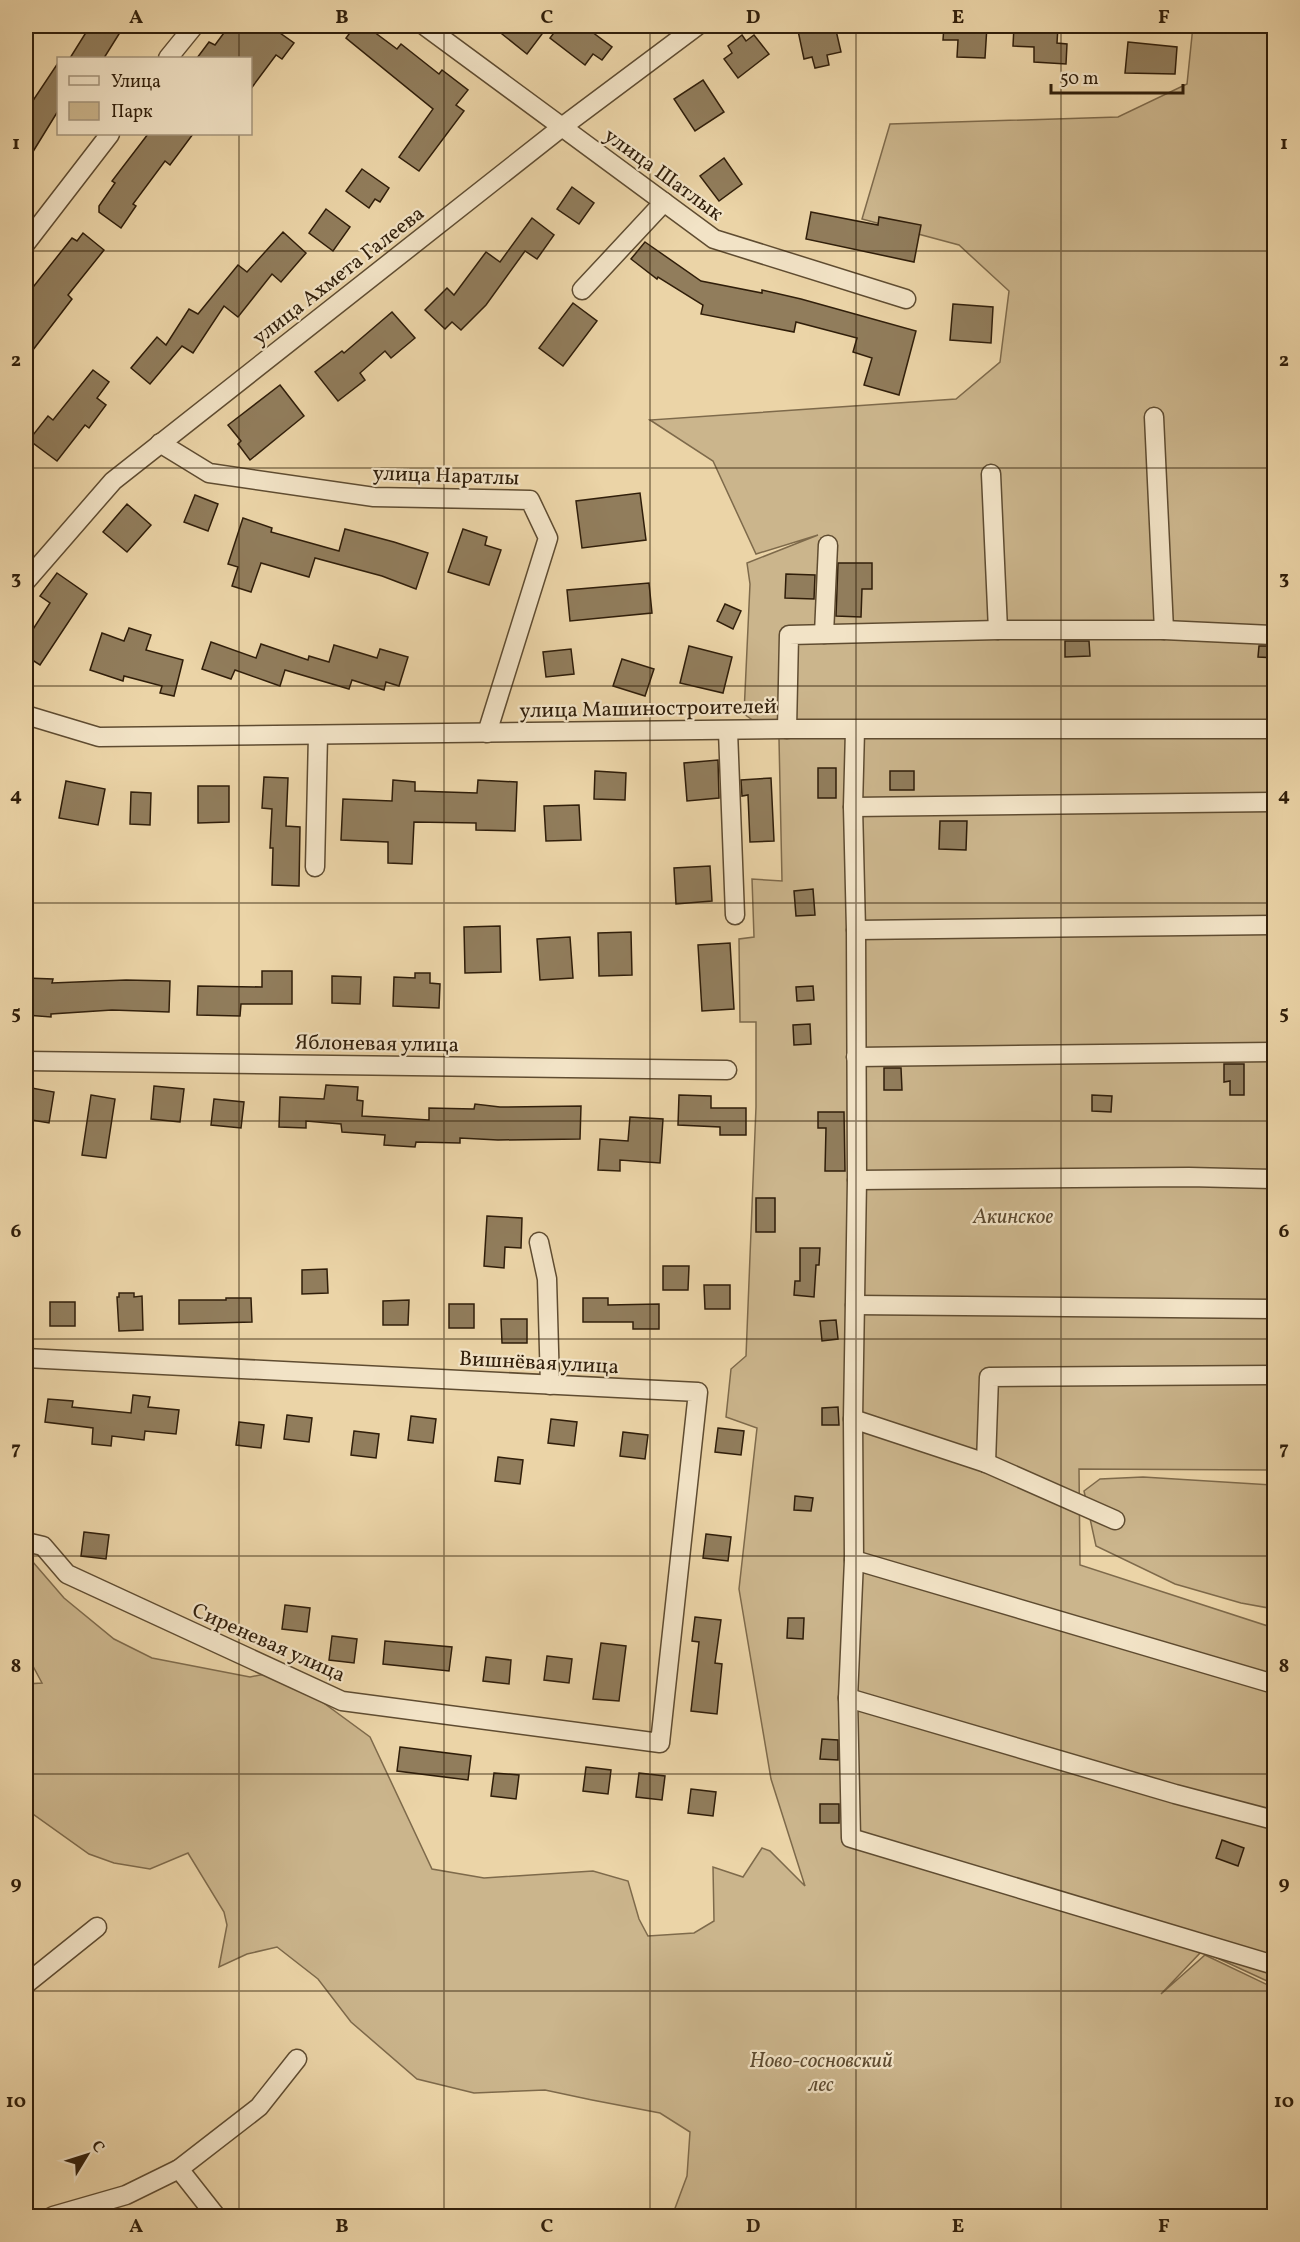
<svg xmlns="http://www.w3.org/2000/svg" width="1300" height="2242" viewBox="0 0 1300 2242" font-family="Vollkorn,serif">
  <style>
    .green { fill: #cbb58c; stroke: #7e6a4b; stroke-width: 1.5 }
    .building { fill: #917d5c; stroke: #301e0a; stroke-width: 1.5 }
    .lines { fill: none; stroke-linecap: round; stroke-linejoin: round }
    .minor-casing { stroke: #5f4c31; stroke-width: 21 }
    .minor { stroke: #f2e3c6; stroke-width: 18 }
    .grid { fill: none; stroke: #301e0a; stroke-width: 1.5; stroke-opacity: 0.55 }
    .labels { text-anchor: middle; stroke-width: 4.5; stroke-linejoin: round; paint-order: stroke }
    .street-label { font-size: 21px; fill: #301e0a; stroke: #f2e3c6 }
    .park-label { font-size: 21px; font-style: italic; fill: #5e4b31; stroke: #f2e3c6 }
    .neatline { fill: none; stroke: #301e0a; stroke-width: 2 }
    .grid-label { font-size: 20px; text-anchor: middle; font-weight: bold; fill: #301e0a }
  </style>
  <rect width="100%" height="100%" fill="#ebd4a7"/>
  <filter id="stains"><feTurbulence type="fractalNoise" baseFrequency=".00333" numOctaves="4"/><feColorMatrix values="0 0 0 0 .2 0 0 0 0 .09 0 0 0 0 .02 0 0 0 .5 -.17"/></filter>
  <radialGradient id="worn" r=".72"><stop offset=".6" stop-color="#630" stop-opacity="0"/><stop offset="1" stop-color="#630" stop-opacity=".3"/></radialGradient>
  <g class="green">
    <polygon points="1193,26 1274,26 1274,1470 1079,1469 1080,1565 1274,1628 1274,1982 1267,1981 1202,1951 1161,1994 1205,1955 1274,1988 1274,2216 674,2216 674,2211 687,2176 690,2132 660,2113 592,2100 545,2090 474,2093 417,2079 351,2022 318,1979 277,1947 247,1954 219,1967 227,1925 224,1912 188,1853 150,1869 114,1863 89,1854 26,1809 26,1684 42,1683 26,1653 26,1554 64,1598 114,1639 152,1658 250,1677 280,1671 370,1737 432,1869 484,1878 593,1871 628,1881 639,1919 648,1936 694,1933 714,1921 713,1867 743,1877 762,1848 770,1851 805,1886 771,1779 739,1589 757,1428 726,1417 731,1369 746,1356 756,1107 756,1022 740,1022 739,939 754,937 752,879 782,881 779,739 744,714 750,584 747,563 818,535 756,554 713,461 650,420 956,399 1000,362 1009,291 959,245 862,219 890,124 1118,117 1187,84"/>
    <polygon points="1143,1477 1274,1485 1274,1609 1241,1603 1175,1584 1096,1546 1084,1491 1100,1479"/>
  </g>
  <g class="building">
    <polygon points="90,26 124,26 104,58 70,58"/>
    <polygon points="229,26 270,26 294,43 282,59 276,55 250,90 250,58 197,58 209,42 215,45"/>
    <polygon points="355,26 366,26 397,49 401,44 439,74 442,70 468,90 456,105 464,111 419,171 399,157 433,109 346,38"/>
    <polygon points="492,26 548,26 527,54"/>
    <polygon points="559,26 584,26 612,47 602,60 593,54 585,65 550,38"/>
    <polygon points="797,26 835,26 841,52 827,55 829,65 815,68 812,57 804,59"/>
    <polygon points="944,26 987,26 985,58 957,57 958,40 943,40"/>
    <polygon points="1014,26 1058,26 1057,43 1067,44 1066,64 1034,62 1034,47 1013,46"/>
    <polygon points="742,35 746,41 754,35 769,54 738,78 724,59 732,53 728,46"/>
    <polygon points="1128,42 1177,47 1175,74 1125,73"/>
    <polygon points="58,63 58,111 26,163 26,111"/>
    <polygon points="703,80 724,112 695,131 674,99"/>
    <polygon points="148,134 193,134 170,165 165,161 133,204 136,206 121,228 99,212 99,206 115,183 112,181"/>
    <polygon points="724,158 742,184 719,201 700,176"/>
    <polygon points="362,169 389,188 380,202 375,199 369,208 346,191"/>
    <polygon points="572,187 594,203 579,224 557,209"/>
    <polygon points="326,209 350,227 333,251 309,233"/>
    <polygon points="811,212 878,225 879,217 921,225 914,262 806,239"/>
    <polygon points="532,218 554,235 537,259 525,251 486,305 461,330 452,322 445,329 425,310 447,288 454,295 486,252 500,262"/>
    <polygon points="283,232 306,253 281,282 272,274 238,317 224,306 193,353 182,346 150,384 131,368 157,337 166,345 189,309 198,314 238,265 247,272"/>
    <polygon points="83,233 104,250 68,295 72,299 26,359 26,296 72,238 77,241"/>
    <polygon points="645,242 701,281 762,293 762,290 801,299 916,331 899,395 864,385 872,358 853,352 857,338 796,322 794,332 701,314 703,305 658,277 657,279 631,259"/>
    <polygon points="573,303 597,321 563,366 539,348"/>
    <polygon points="953,304 993,307 991,343 950,340"/>
    <polygon points="392,312 415,338 391,358 385,351 360,373 365,380 338,401 315,372 342,351 344,353"/>
    <polygon points="93,370 109,382 97,398 106,405 89,428 85,425 57,461 29,440 48,416 53,420"/>
    <polygon points="280,385 304,416 250,460 238,444 241,441 228,425"/>
    <polygon points="640,493 646,540 582,548 576,501"/>
    <polygon points="195,495 218,504 208,531 184,522"/>
    <polygon points="127,504 151,525 127,552 103,532"/>
    <polygon points="243,518 272,528 271,532 339,551 345,529 394,542 428,553 416,589 382,576 315,558 309,577 261,563 251,592 232,586 238,567 228,564"/>
    <polygon points="463,529 487,537 485,545 501,550 489,585 448,572"/>
    <polygon points="838,563 872,563 872,589 862,589 861,617 836,616"/>
    <polygon points="57,573 87,594 40,665 26,656 26,640 50,603 40,596"/>
    <polygon points="786,574 815,575 814,599 785,598"/>
    <polygon points="649,583 652,613 570,621 567,590"/>
    <polygon points="725,604 741,611 733,629 717,621"/>
    <polygon points="129,628 151,635 146,650 183,660 174,696 160,693 162,686 124,676 123,681 90,670 102,633 124,641"/>
    <polygon points="1065,641 1089,641 1090,656 1065,657"/>
    <polygon points="211,642 256,658 261,644 308,660 309,656 329,662 334,645 377,658 380,649 408,657 399,686 386,682 384,690 352,680 349,689 285,670 280,686 235,670 231,679 202,669"/>
    <polygon points="689,646 732,657 723,693 680,683"/>
    <polygon points="1259,646 1275,646 1275,658 1258,657"/>
    <polygon points="571,649 574,674 546,677 543,652"/>
    <polygon points="622,659 654,669 645,696 613,686"/>
    <polygon points="718,760 719,798 687,801 684,763"/>
    <rect x="818" y="768" width="18" height="30"/>
    <polygon points="595,771 626,773 625,800 594,799"/>
    <rect x="890" y="771" width="24" height="19"/>
    <polygon points="264,777 288,778 286,826 300,827 299,886 272,885 273,848 270,848 272,809 262,808"/>
    <polygon points="771,778 774,841 750,842 748,795 742,796 741,780"/>
    <polygon points="393,780 415,782 415,791 477,793 478,780 517,782 515,831 476,830 476,823 414,822 412,864 388,863 388,842 341,840 343,799 392,801"/>
    <polygon points="66,781 105,789 98,825 59,818"/>
    <polygon points="198,786 229,786 229,822 198,823"/>
    <polygon points="131,792 151,793 150,825 130,824"/>
    <polygon points="579,805 581,840 546,841 544,806"/>
    <polygon points="940,821 967,821 966,850 939,849"/>
    <polygon points="710,866 712,901 676,904 674,868"/>
    <polygon points="813,889 815,915 796,916 794,891"/>
    <polygon points="500,926 501,972 465,973 464,927"/>
    <polygon points="631,932 632,975 599,976 598,933"/>
    <polygon points="570,937 573,978 540,980 537,939"/>
    <polygon points="730,943 734,1009 702,1011 698,945"/>
    <polygon points="262,971 292,971 292,1004 241,1004 240,1016 197,1015 198,986 262,987"/>
    <polygon points="415,973 430,973 430,983 440,984 439,1008 393,1006 394,977 415,978"/>
    <polygon points="332,976 361,977 360,1004 332,1003"/>
    <polygon points="26,978 53,979 52,983 126,980 170,981 169,1012 112,1010 51,1014 51,1017 26,1015"/>
    <polygon points="813,986 814,1000 797,1001 796,987"/>
    <polygon points="810,1024 811,1044 794,1045 793,1025"/>
    <polygon points="1224,1064 1244,1064 1244,1095 1230,1095 1230,1081 1224,1082"/>
    <polygon points="884,1068 901,1068 902,1090 884,1090"/>
    <polygon points="326,1085 358,1087 357,1100 363,1101 362,1116 429,1120 429,1108 474,1109 475,1104 500,1107 581,1106 580,1139 498,1140 460,1138 460,1143 416,1142 415,1147 384,1145 385,1135 342,1132 341,1124 306,1121 306,1128 279,1127 280,1097 324,1099"/>
    <polygon points="154,1086 184,1089 180,1122 151,1119"/>
    <polygon points="26,1087 54,1092 49,1123 26,1119"/>
    <polygon points="91,1095 115,1099 106,1158 82,1155"/>
    <polygon points="679,1095 711,1096 711,1108 746,1108 746,1135 720,1135 720,1127 678,1125"/>
    <polygon points="1092,1095 1112,1096 1111,1112 1092,1111"/>
    <polygon points="214,1099 244,1102 241,1128 211,1125"/>
    <polygon points="818,1112 844,1112 845,1171 825,1171 826,1128 818,1128"/>
    <polygon points="630,1117 663,1119 660,1163 620,1160 620,1171 598,1170 600,1139 628,1141"/>
    <rect x="756" y="1198" width="19" height="34"/>
    <polygon points="487,1216 522,1218 521,1248 505,1247 504,1268 484,1266"/>
    <polygon points="800,1248 820,1248 819,1265 816,1265 814,1297 794,1295 795,1281 800,1281"/>
    <polygon points="663,1266 689,1266 688,1290 663,1290"/>
    <polygon points="327,1269 328,1293 302,1294 302,1270"/>
    <polygon points="704,1285 730,1285 730,1309 705,1309"/>
    <polygon points="119,1293 134,1293 134,1297 142,1296 143,1330 119,1331 117,1297 119,1297"/>
    <polygon points="226,1298 251,1298 252,1322 179,1324 179,1300 226,1300"/>
    <polygon points="583,1298 608,1298 608,1305 659,1304 659,1329 633,1329 633,1322 583,1322"/>
    <polygon points="409,1300 408,1325 383,1325 383,1301"/>
    <rect x="50" y="1302" width="25" height="24"/>
    <rect x="449" y="1304" width="25" height="24"/>
    <polygon points="501,1319 527,1319 527,1343 502,1343"/>
    <polygon points="836,1320 838,1339 822,1341 820,1321"/>
    <polygon points="133,1395 150,1397 148,1407 179,1410 176,1434 145,1431 144,1440 112,1436 111,1446 92,1444 93,1428 45,1422 48,1399 73,1401 72,1407 131,1413"/>
    <polygon points="838,1407 839,1425 822,1425 822,1408"/>
    <polygon points="287,1415 312,1418 309,1442 284,1439"/>
    <polygon points="411,1416 436,1419 433,1443 408,1440"/>
    <polygon points="551,1419 577,1422 574,1446 548,1443"/>
    <polygon points="239,1422 264,1425 261,1448 236,1445"/>
    <polygon points="718,1428 744,1431 741,1455 715,1452"/>
    <polygon points="354,1431 379,1434 376,1458 351,1455"/>
    <polygon points="623,1432 648,1435 645,1459 620,1456"/>
    <polygon points="498,1457 523,1460 520,1484 495,1481"/>
    <polygon points="795,1496 813,1498 811,1511 794,1510"/>
    <polygon points="84,1532 109,1535 106,1559 81,1556"/>
    <polygon points="706,1534 731,1537 728,1561 703,1558"/>
    <polygon points="285,1605 310,1608 307,1632 282,1629"/>
    <polygon points="695,1617 721,1620 715,1663 722,1664 717,1714 691,1711 699,1642 692,1641"/>
    <polygon points="788,1618 804,1618 803,1639 787,1638"/>
    <polygon points="332,1636 357,1639 354,1663 329,1660"/>
    <polygon points="385,1641 452,1647 449,1671 383,1664"/>
    <polygon points="601,1643 626,1646 619,1701 593,1699"/>
    <polygon points="547,1656 572,1659 569,1683 544,1680"/>
    <polygon points="486,1657 511,1660 509,1684 483,1681"/>
    <polygon points="822,1739 838,1740 838,1760 820,1759"/>
    <polygon points="400,1747 471,1756 468,1780 397,1771"/>
    <polygon points="586,1767 611,1770 608,1794 583,1791"/>
    <polygon points="494,1773 519,1775 516,1799 491,1796"/>
    <polygon points="639,1773 665,1776 662,1800 636,1797"/>
    <polygon points="691,1789 716,1792 713,1816 688,1813"/>
    <rect x="820" y="1804" width="19" height="19"/>
    <polygon points="1222,1840 1244,1848 1238,1866 1216,1858"/>
  </g>
  <g class="lines">
    <defs>
      <g id="minor">
        <polyline points="425,26 714,239 906,299"/>
        <polyline points="168,58 194,26"/>
        <polyline points="26,243 110,134"/>
        <polyline points="582,290 664,202"/>
        <polyline points="1154,417 1164,630"/>
        <polyline points="160,443 209,473 374,497 530,500 548,538 487,733"/>
        <polyline points="991,474 998,630"/>
        <polyline points="26,581 113,481 562,127 697,26"/>
        <polyline points="824,634 828,545"/>
        <polyline points="26,715 99,737 787,729 1274,729"/>
        <polyline points="787,729 789,635 998,630 1164,630 1274,635"/>
        <polyline points="855,730 853,807 856,930 857,1180 853,1419 854,1560 848,1698 851,1838 1274,1965"/>
        <polyline points="728,731 735,915"/>
        <polyline points="853,807 1274,802"/>
        <polyline points="315,867 318,735"/>
        <polyline points="856,930 1274,925"/>
        <polyline points="856,1057 1274,1052"/>
        <polyline points="26,1061 727,1070"/>
        <polyline points="857,1180 1189,1177 1274,1179"/>
        <polyline points="539,1242 547,1279 550,1385"/>
        <polyline points="855,1305 1274,1309"/>
        <polyline points="26,1358 698,1392 660,1743 342,1701 67,1574 43,1546 26,1542"/>
        <polyline points="853,1419 986,1463 1115,1520"/>
        <polyline points="986,1463 989,1377 1274,1375"/>
        <polyline points="854,1560 1274,1684"/>
        <polyline points="848,1698 1175,1794 1274,1820"/>
        <polyline points="26,1984 97,1927"/>
        <polyline points="179,2169 216,2216"/>
        <polyline points="53,2216 126,2195 179,2169 259,2107 297,2059"/>
      </g>
    </defs>
    <use href="#minor" class="minor-casing"/>
    <use href="#minor" class="minor"/>
  </g>
  <path class="grid" d="M239,26V58M444,26V2216M650,26V2216M856,26V2216M1061,26V2216M239,134V2216M26,251H1274M26,468H1274M26,686H1274M26,903H1274M26,1121H1274M26,1339H1274M26,1556H1274M26,1774H1274M26,1991H1274"/>
  <g class="labels">
    <g class="street-label">
      <text transform="translate(664 174) rotate(36)" y="7">улица Шатлык</text>
      <text transform="translate(338 275) rotate(-38)" y="7">улица Ахмета Галеева</text>
      <text transform="translate(446 475) rotate(2)" y="7">улица Наратлы</text>
      <text transform="translate(648 708) rotate(-1)" y="7">улица Машиностроителей</text>
      <text transform="translate(377 1043) rotate(1)" y="7">Яблоневая улица</text>
      <text transform="translate(539 1362) rotate(3)" y="7">Вишнёвая улица</text>
      <text transform="translate(269 1642) rotate(24)" y="7">Сиреневая улица</text>
    </g>
    <g class="park-label">
      <text x="1013" y="1223">Акинское</text>
      <text x="821" y="2067">Ново-сосновский<tspan x="821" dy="24">лес</tspan></text>
    </g>
  </g>
  <rect width="1300" height="2242" fill="none" stroke="#ebd4a7" stroke-width="66"/>
  <rect x="57" y="57" width="195" height="78" fill="#f2e3c6" stroke="#a4947b" stroke-width="1.5"/>
  <rect x="69" y="76" width="30" height="9" fill="#f2e3c6" stroke="#a4947b" stroke-width="1.5"/>
  <text x="111" y="87" font-size="18" fill="#301e0a">Улица</text>
  <rect x="69" y="102" width="30" height="18" fill="#cbb58c" stroke="#a4947b" stroke-width="1.5"/>
  <text x="111" y="117" font-size="18" fill="#301e0a">Парк</text>
  <g transform="translate(87 2155) rotate(52)" stroke="#f2e3c6" stroke-width="4.5" paint-order="stroke">
  <path d="M0-4.5L10 22L0 15L-10 22Z" fill="#301e0a"/>
  <text y="-9" font-size="16" font-weight="bold" text-anchor="middle" fill="#301e0a">С</text>
  </g>
  <path d="M1051 84v9h132v-9" fill="none" stroke="#301e0a" stroke-width="3"/>
  <text x="1060" y="84" font-size="18" fill="#301e0a" stroke="#f2e3c6" stroke-width="4.5" paint-order="stroke">50 m</text>
  <rect x="33" y="33" width="1234" height="2176" class="neatline"/>
  <g class="grid-label">
    <text x="136" y="23">A</text>
    <text x="342" y="23">B</text>
    <text x="547" y="23">C</text>
    <text x="753" y="23">D</text>
    <text x="958" y="23">E</text>
    <text x="1164" y="23">F</text>
    <text x="16" y="149">1</text>
    <text x="1284" y="149">1</text>
    <text x="16" y="366">2</text>
    <text x="1284" y="366">2</text>
    <text x="16" y="584">3</text>
    <text x="1284" y="584">3</text>
    <text x="16" y="801">4</text>
    <text x="1284" y="801">4</text>
    <text x="16" y="1019">5</text>
    <text x="1284" y="1019">5</text>
    <text x="16" y="1237">6</text>
    <text x="1284" y="1237">6</text>
    <text x="16" y="1454">7</text>
    <text x="1284" y="1454">7</text>
    <text x="16" y="1672">8</text>
    <text x="1284" y="1672">8</text>
    <text x="16" y="1889">9</text>
    <text x="1284" y="1889">9</text>
    <text x="16" y="2107">10</text>
    <text x="1284" y="2107">10</text>
    <text x="136" y="2232">A</text>
    <text x="342" y="2232">B</text>
    <text x="547" y="2232">C</text>
    <text x="753" y="2232">D</text>
    <text x="958" y="2232">E</text>
    <text x="1164" y="2232">F</text>
  </g>
  <rect width="100%" height="100%" filter="url(#stains)"/>
  <rect width="100%" height="100%" fill="url(#worn)"/>
</svg>
